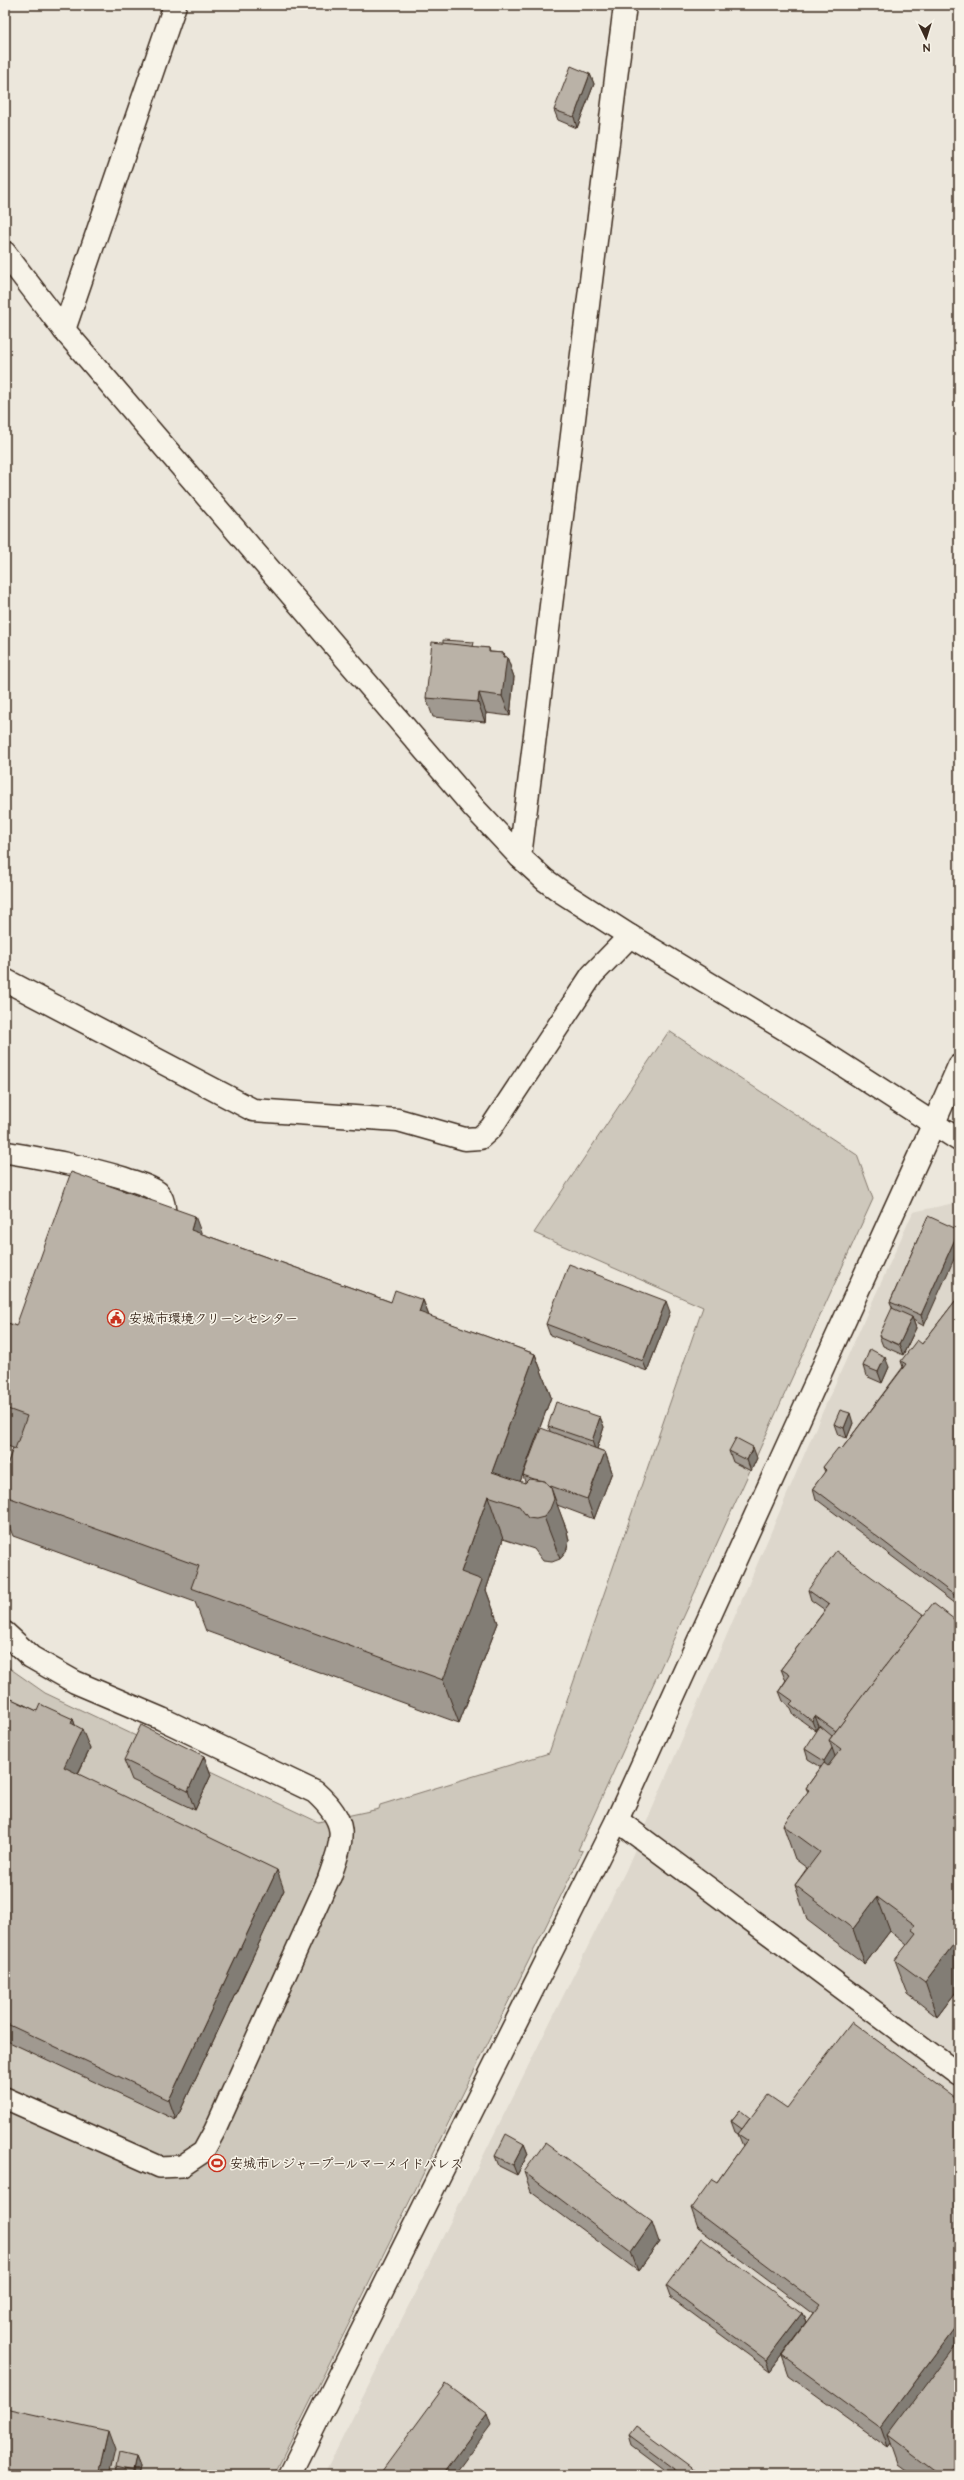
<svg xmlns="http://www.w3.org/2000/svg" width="964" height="2480" viewBox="0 0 964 2480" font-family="'Architects Daughter','Klee One',sans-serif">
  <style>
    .built { fill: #ddd7cc }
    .green { fill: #cec8bc; stroke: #84796d }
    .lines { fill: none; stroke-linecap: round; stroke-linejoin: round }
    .service-casing { stroke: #3b2a1e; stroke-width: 24 }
    .minor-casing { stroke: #3b2a1e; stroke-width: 25 }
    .tertiary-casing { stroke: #3b2a1e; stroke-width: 25 }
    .service { stroke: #f7f3e8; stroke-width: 21 }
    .minor { stroke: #f7f3e8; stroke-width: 22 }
    .tertiary { stroke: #f7f3e8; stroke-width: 22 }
    .wall { fill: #a09990; stroke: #3b2a1e }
    .shaded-wall { fill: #827d75; stroke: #3b2a1e }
    .building { fill: #bab2a7; stroke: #3b2a1e }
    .labels { text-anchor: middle; stroke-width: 3; stroke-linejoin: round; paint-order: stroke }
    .poi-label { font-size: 13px; font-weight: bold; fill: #3b2a1e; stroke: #f7f3e8; text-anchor: start }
  </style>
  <rect width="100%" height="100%" fill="#ece7dc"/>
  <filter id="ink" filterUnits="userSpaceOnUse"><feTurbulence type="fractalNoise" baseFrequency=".025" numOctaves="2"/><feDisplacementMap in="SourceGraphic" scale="8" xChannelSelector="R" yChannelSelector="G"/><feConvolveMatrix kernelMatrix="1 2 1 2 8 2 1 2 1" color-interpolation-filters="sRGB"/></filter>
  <g filter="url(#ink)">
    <polygon class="built" points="959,1202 959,2475 324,2475 626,1870 822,1413 913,1212"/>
    <polygon class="green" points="669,1031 857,1155 873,1199 578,1850 583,1851 274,2475 5,2475 5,1665 45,1693 318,1822 379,1809 380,1805 549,1753 703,1307 534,1233"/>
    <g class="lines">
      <defs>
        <g id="service">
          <path d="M5,1152C45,1159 85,1166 124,1178C135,1182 149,1185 158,1192C167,1201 166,1222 163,1233"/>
          <polyline points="5,2098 160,2167 182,2166 203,2152 215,2130 330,1876"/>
        </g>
        <g id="minor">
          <polyline points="64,330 175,5"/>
          <polyline points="520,857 625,5"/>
          <polyline points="5,980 253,1110 398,1120 465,1139 480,1138 491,1128 592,975 630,936"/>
          <polyline points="290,2475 617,1820 934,1123"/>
        </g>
        <g id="tertiary">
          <polyline points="5,253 64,330 475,809 520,857 545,880 563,893 630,936 821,1051 959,1140"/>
          <polyline points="934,1123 959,1066"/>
          <path d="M5,1633L31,1657L75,1682L162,1719L315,1792C349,1823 344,1836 330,1876"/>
          <polyline points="617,1820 959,2075"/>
        </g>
      </defs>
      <use href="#service" class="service-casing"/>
      <use href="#minor" class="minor-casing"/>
      <use href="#tertiary" class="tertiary-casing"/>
      <use href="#service" class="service"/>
      <use href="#minor" class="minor"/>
      <use href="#tertiary" class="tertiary"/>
    </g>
    <g class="wall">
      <polygon points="590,74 594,84 577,128 558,120 554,110"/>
      <polygon points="475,647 489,648 490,652 504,653 505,657 507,657 514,677 510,716 486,713 485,722 433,717 426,698"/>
      <polygon points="928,1216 924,1326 913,1320 916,1328 903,1355 883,1346 879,1336 893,1309 890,1302"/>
      <polygon points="202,1234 391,1302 423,1300 429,1316 535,1354 551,1397 520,1482 525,1483 525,1482 523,1475 550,1431 548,1426 600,1417 604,1427 597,1449 605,1452 612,1472 594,1519 557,1505 567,1531 569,1541 566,1552 560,1559 552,1562 543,1561 534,1549 503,1539 486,1590 498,1623 459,1723 206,1631 195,1602 13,1536 5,1516 5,1471 13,1448 5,1445 5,1322 16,1326"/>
      <polygon points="959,1296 959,1607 816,1499 813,1488 825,1472 823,1467 841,1450 903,1367 901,1361 922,1344"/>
      <polygon points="670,1312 647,1371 550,1335 546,1324"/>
      <polygon points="863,1366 889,1367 882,1383 866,1376"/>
      <polygon points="853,1423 847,1438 838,1435 834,1424"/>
      <polygon points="729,1451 757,1458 751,1471 733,1462"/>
      <polygon points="808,1590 959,1623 959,1988 937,2017 908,1994 895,1960 907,1945 890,1931 865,1964 807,1920 795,1885 807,1868 795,1859 783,1825 808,1792 806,1788 821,1767 808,1759 805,1749 822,1728 819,1726 816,1731 794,1715 791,1708 783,1701 779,1691 786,1680 785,1679 781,1669 825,1610 811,1600"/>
      <polygon points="5,1696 37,1711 73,1719 75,1725 90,1749 78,1774 284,1890 176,2120 5,2040"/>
      <polygon points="204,1756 211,1775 195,1810 132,1780 124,1760"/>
      <polygon points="740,2110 959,2475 913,2475 898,2464 891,2444 888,2448 789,2376 782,2356 813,2314 698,2228 691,2208 717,2182 743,2146 738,2134 735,2132 731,2121"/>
      <polygon points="524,2144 528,2154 517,2175 499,2166 495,2156"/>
      <polygon points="524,2172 659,2242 638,2271 531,2192"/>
      <polygon points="666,2286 802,2313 806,2323 770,2371 670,2297"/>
      <polygon points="629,2435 703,2475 672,2475 632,2445"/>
      <polygon points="136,2457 140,2467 138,2475 118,2475 116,2467"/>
    </g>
    <g class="shaded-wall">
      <polygon points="590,74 594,84 577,128 574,117"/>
      <polygon points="504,653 506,661 507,657 514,677 510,716 502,696"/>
      <polygon points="479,693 486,713 485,722 478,702"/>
      <polygon points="195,1216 211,1259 191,1230"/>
      <polygon points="959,1230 959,1248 924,1326 921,1315"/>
      <polygon points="423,1300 439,1343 419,1312"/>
      <polygon points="666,1301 670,1312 647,1371 643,1361"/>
      <polygon points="912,1317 916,1328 903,1355 899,1345"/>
      <polygon points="535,1354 551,1397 512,1504 492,1472"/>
      <polygon points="885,1357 889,1367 882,1383 878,1372"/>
      <polygon points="850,1413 853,1423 847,1438 844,1428"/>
      <polygon points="600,1417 604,1427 596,1452 592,1441"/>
      <polygon points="753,1447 757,1458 751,1471 747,1460"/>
      <polygon points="605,1452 612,1472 594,1519 587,1499"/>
      <polygon points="551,1488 567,1531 569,1541 566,1552 560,1559 544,1517"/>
      <polygon points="488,1496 503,1539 486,1590 498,1623 459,1723 443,1680 461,1572"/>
      <polygon points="815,1716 819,1726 816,1731 812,1721"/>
      <polygon points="73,1719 79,1736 82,1729 90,1749 71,1787 64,1767 71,1723"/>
      <polygon points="832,1748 836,1759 827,1772 824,1761"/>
      <polygon points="204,1756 211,1775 195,1810 188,1791"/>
      <polygon points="277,1870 284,1890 176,2120 169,2100"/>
      <polygon points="877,1897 890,1931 865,1964 853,1929"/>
      <polygon points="959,1937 959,1988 937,2017 925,1982"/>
      <polygon points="524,2144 528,2154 517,2175 513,2165"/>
      <polygon points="652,2222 659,2242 638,2271 631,2252"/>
      <polygon points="802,2313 806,2323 770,2371 766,2360"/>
      <polygon points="959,2323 959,2353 888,2436 891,2444 888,2448 881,2428"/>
      <polygon points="5,2391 7,2395 5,2403"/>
      <polygon points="487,2414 491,2425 454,2475 442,2475"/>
      <polygon points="108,2431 115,2450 109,2475 98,2475"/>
      <polygon points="136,2457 140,2467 138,2475 134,2475 133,2471"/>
    </g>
    <g class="building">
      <polygon points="571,66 590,74 574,117 554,110"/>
      <polygon points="443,640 474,642 473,647 443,644"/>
      <polygon points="432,642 489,648 489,652 504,653 503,657 507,657 502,696 479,693 478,702 426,698"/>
      <polygon points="71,1172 195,1216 191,1230 391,1302 395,1290 423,1300 419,1312 535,1354 492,1472 525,1483 529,1479 545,1481 551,1488 554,1499 550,1509 544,1517 536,1519 528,1518 519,1506 488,1496 461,1572 482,1580 443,1680 191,1588 199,1566 5,1496 5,1471 13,1448 15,1449 27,1416 5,1408 5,1322 16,1326"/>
      <polygon points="928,1216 959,1230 921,1315 890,1302"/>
      <polygon points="569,1264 666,1301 643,1361 546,1324"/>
      <polygon points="959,1296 959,1597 958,1598 813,1488 826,1470 823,1467 838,1448 841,1450 906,1364 901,1361 917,1340 922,1344"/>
      <polygon points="892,1308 912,1317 899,1345 879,1336"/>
      <polygon points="870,1349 885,1357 878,1372 863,1366"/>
      <polygon points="556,1402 600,1417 592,1441 548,1426"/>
      <polygon points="840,1410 850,1413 844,1428 834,1424"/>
      <polygon points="541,1428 605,1452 587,1499 548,1485 545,1481 534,1479 523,1475"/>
      <polygon points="736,1438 753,1447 747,1460 729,1451"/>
      <polygon points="836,1551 924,1615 836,1731 815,1716 812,1721 790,1704 793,1701 779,1691 790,1675 781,1669 829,1605 808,1590"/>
      <polygon points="933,1603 959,1623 959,1937 925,1982 895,1960 916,1933 912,1930 915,1925 877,1897 853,1929 795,1885 820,1852 783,1825 809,1790 806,1788 824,1763 828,1766 841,1749 829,1740"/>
      <polygon points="5,1696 37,1711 40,1704 73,1719 71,1723 82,1729 64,1767 277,1870 169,2100 5,2023"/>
      <polygon points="141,1725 204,1756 188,1791 124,1760"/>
      <polygon points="820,1726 832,1736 829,1740 832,1748 824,1761 805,1749"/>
      <polygon points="852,2022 959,2101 959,2323 881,2428 782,2356 820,2305 691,2208 712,2179 717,2182 747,2140 738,2134 768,2095 787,2108"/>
      <polygon points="740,2110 750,2118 742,2129 731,2121"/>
      <polygon points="506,2134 524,2144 513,2165 495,2156"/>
      <polygon points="545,2143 652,2222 631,2252 524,2172"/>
      <polygon points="701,2238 802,2313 766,2360 666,2286"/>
      <polygon points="959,2341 959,2475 940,2475 888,2436"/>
      <polygon points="446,2384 487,2414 442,2475 379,2475"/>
      <polygon points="5,2408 108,2431 98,2475 5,2475"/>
      <polygon points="636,2426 703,2475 683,2475 629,2435"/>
      <polygon points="119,2453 136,2457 133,2471 116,2467"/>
      <polygon points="181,2468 195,2475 178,2475"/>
    </g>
  </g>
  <defs>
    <symbol id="civic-ring" viewBox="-11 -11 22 22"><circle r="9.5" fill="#f7f3e8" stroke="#c8321e" stroke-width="1.5"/><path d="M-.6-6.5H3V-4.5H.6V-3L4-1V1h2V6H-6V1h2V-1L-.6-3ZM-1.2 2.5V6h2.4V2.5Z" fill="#c8321e"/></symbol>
    <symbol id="stadium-ring" viewBox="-11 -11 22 22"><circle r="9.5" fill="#f7f3e8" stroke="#c8321e" stroke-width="1.5"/><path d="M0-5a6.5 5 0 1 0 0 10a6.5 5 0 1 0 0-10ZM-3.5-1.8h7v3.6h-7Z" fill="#c8321e"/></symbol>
  </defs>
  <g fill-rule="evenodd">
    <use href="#civic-ring" x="106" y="1308" width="20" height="20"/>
    <use href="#stadium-ring" x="207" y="2153" width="20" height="20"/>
  </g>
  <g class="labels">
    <g class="poi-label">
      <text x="129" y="1323">安城市環境クリーンセンター</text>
      <text x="230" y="2168">安城市レジャープールマーメイドパレス</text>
    </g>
  </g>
  <rect width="964" height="2480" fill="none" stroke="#f7f3e8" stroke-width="20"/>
  <rect x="10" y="10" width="944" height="2460" fill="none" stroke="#3b2a1e" stroke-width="1.5" filter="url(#ink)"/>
  <g transform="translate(926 38) rotate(176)" stroke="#f7f3e8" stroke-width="3" paint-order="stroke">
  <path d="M0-3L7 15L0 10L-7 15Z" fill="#3b2a1e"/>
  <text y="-6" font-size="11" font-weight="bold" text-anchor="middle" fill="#3b2a1e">N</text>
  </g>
</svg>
